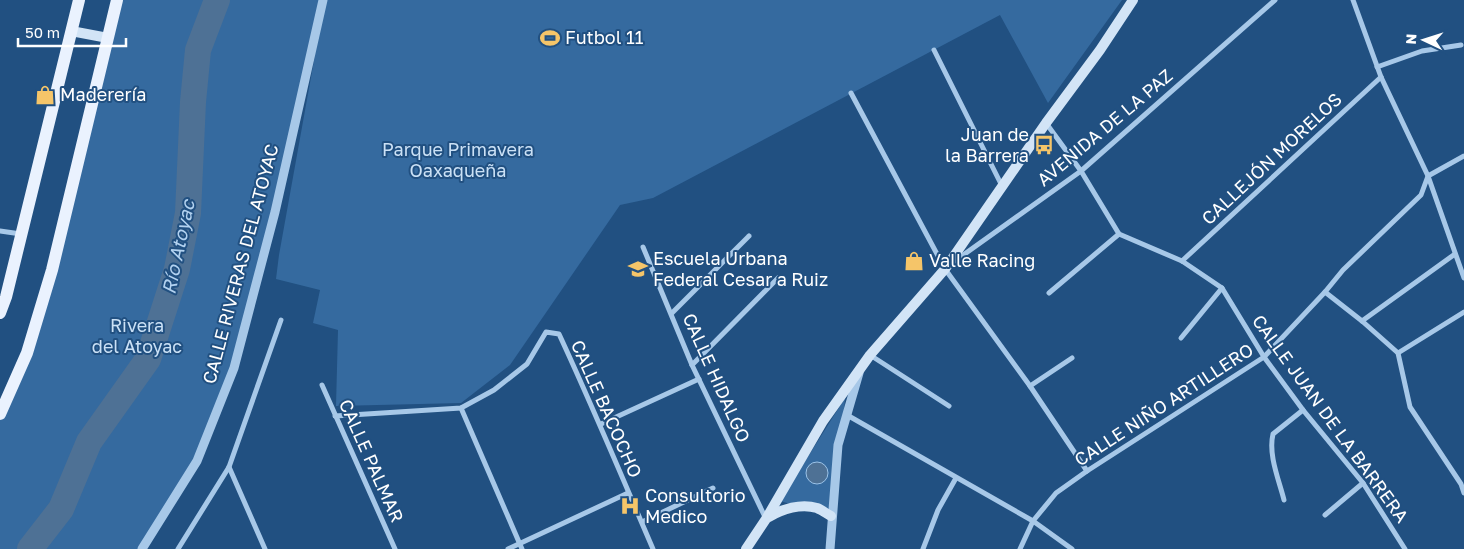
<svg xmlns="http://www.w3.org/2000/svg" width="1464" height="549" viewBox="0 0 1464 549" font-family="'Golos Text',sans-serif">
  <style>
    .green { fill: #356a9f }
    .water { fill: #4e7195; stroke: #9bc3e9 }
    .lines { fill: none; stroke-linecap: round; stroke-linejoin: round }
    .river { stroke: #4e7195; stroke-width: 26 }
    .minor { stroke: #a7c8e8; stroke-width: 5 }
    .tertiary { stroke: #a7c8e8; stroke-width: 9 }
    .secondary { stroke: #d2e4f6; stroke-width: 10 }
    .primary { stroke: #eaf2fe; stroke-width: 12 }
    .labels { text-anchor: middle; stroke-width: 4; stroke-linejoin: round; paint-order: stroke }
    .poi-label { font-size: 18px; fill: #fff; stroke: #215081; text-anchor: start }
    .street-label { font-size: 18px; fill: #fff; stroke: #215081 }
    .park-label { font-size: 18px; fill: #cbe1f6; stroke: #215081 }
    .water-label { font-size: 19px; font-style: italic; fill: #b3d2f0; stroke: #215081 }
  </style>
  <rect width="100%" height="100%" fill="#215081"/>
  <g class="green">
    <polygon points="117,0 1122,0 1048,103 1000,15 653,198 620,205 510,365 461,403 336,406 338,330 313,323 320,290 276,279 279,255 315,55 234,368 197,461 142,549 0,549 0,411 52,270"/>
    <polygon points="845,398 836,517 780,501"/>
  </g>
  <circle class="water" cx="817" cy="473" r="11"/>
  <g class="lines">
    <polyline class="river" points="30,549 61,509 89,442 148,359 177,269 188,213 193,102 198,50 217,0"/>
    <g class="minor">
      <polyline points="1353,0 1381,77 1428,176 1464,278"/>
      <polyline points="934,50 1002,186"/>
      <polyline points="1377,67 1422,51 1461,45"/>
      <polyline points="851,93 945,269 1030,386 1087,471"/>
      <polyline points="1046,123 1081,171 1119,234 1182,261 1222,288 1264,357 1303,410 1363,483 1405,549"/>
      <polyline points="0,231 21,234"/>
      <polyline points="643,247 692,365 766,519"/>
      <polyline points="1182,261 1381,77"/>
      <polyline points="952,263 1081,171 1275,0"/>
      <polyline points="1325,292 1362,321 1398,353 1410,407 1461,484 1464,493"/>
      <polyline points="1049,293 1119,234"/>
      <polyline points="672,313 749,236"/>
      <polyline points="1362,321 1455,254"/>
      <polyline points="1181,338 1222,288"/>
      <polyline points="1398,353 1464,312"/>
      <polyline points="870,355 949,406"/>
      <polyline points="692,365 778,278"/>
      <polyline points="322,385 395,549"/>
      <polyline points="1030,386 1072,358"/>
      <polyline points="461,408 522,549"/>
      <polyline points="847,415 1033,521 1072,549"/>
      <path d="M335,416L461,408L494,390L527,364L546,332L559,334C592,405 622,477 653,549"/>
      <polyline points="601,424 699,379"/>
      <polyline points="229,467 265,549"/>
      <path d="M1284,500C1279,480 1268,455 1273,434L1303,410"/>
      <polyline points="1325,515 1363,483"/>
      <polyline points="642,522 713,488"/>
      <polyline points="178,549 229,467 281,320"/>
      <polyline points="508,549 628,493"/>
      <polyline points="923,549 938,510 956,478"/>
      <polyline points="1020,549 1033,521 1056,493 1087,471 1264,357 1325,292 1343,270 1421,195 1428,176 1464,156"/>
    </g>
    <g class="tertiary">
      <polyline points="142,549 197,461 234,368 275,212 323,0"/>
      <polyline points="830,549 838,445 859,373"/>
    </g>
    <g class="secondary">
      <polyline points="71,31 108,38"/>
      <path d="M769,517C782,509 801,503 817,508C822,510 827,514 831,516"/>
      <polyline points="746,549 766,519 823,421 870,355 945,269 1046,123 1100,50 1133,0"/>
    </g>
    <g class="primary">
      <polyline points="0,313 6,297 79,0"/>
      <polyline points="0,414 27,353 52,270 117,0"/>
    </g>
  </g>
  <defs>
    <symbol id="stadium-bare" viewBox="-9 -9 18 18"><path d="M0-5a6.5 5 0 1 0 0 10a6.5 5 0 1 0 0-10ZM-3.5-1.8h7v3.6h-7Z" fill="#f5c569" stroke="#215081" stroke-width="2.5" paint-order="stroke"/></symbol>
    <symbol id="shop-bare" viewBox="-9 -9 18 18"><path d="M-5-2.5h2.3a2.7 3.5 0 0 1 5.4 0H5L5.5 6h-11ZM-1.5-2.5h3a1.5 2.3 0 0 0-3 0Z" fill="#f5c569" stroke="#215081" stroke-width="2.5" paint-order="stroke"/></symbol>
    <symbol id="bus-bare" viewBox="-9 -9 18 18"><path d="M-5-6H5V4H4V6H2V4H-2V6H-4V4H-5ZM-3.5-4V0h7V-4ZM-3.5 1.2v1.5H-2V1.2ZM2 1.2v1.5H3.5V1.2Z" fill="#f5c569" stroke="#215081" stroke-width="2.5" paint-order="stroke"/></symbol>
    <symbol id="school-bare" viewBox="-9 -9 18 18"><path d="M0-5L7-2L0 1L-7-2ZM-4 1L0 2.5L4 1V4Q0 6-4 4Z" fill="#f5c569" stroke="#215081" stroke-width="2.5" paint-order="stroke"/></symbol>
    <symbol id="hospital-bare" viewBox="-9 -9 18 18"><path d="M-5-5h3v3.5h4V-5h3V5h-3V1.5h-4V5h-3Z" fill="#f5c569" stroke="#215081" stroke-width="2.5" paint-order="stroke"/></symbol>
  </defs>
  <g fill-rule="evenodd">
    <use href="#stadium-bare" x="536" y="24" width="28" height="28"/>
    <use href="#shop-bare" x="31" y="81" width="28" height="28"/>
    <use href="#bus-bare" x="1030" y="131" width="28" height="28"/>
    <use href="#shop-bare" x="900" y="247" width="28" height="28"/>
    <use href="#school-bare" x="624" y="255" width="28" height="28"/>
    <use href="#hospital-bare" x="616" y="492" width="28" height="28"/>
  </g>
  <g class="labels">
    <g class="poi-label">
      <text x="565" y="44">Futbol 11</text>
      <text x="60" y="101">Maderería</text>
      <text x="1029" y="141" text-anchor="end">Juan de<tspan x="1029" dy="21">la Barrera</tspan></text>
      <text x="653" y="265">Escuela Urbana<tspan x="653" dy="21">Federal Cesar a Ruiz</tspan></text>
      <text x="929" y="267">Valle Racing</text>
      <text x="645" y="502">Consultorio<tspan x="645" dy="21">Medico</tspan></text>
    </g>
    <g class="street-label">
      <text transform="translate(1105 128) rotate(-40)" y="6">AVENIDA DE LA PAZ</text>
      <text transform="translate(1272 159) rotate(-43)" y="6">CALLEJÓN MORELOS</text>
      <text transform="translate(241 264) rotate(-75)" y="6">CALLE RIVERAS DEL ATOYAC</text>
      <text transform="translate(716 378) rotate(66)" y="6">CALLE HIDALGO</text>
      <text transform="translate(1164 405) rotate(-33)" y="6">CALLE NIÑO ARTILLERO</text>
      <text transform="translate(606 409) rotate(66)" y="6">CALLE BACOCHO</text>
      <text transform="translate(1330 419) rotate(54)" y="6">CALLE JUAN DE LA BARRERA</text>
      <text transform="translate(371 461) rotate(66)" y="6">CALLE PALMAR</text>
    </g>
    <g class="park-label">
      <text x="458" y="156">Parque Primavera<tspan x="458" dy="21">Oaxaqueña</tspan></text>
      <text x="137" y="332">Rivera<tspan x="137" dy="21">del Atoyac</tspan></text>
    </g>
    <g class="water-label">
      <text transform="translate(178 247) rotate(-78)" y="7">Río Atoyac</text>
    </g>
  </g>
  <g transform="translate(1424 40) rotate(274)" stroke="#215081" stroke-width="4" paint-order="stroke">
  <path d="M0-4L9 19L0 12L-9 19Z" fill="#ffffff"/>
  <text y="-8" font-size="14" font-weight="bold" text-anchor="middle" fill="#ffffff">N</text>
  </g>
  <path d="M18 38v8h108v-8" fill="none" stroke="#ffffff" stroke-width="2.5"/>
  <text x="25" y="38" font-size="15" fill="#ffffff" stroke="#215081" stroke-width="4" paint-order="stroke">50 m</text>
</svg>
